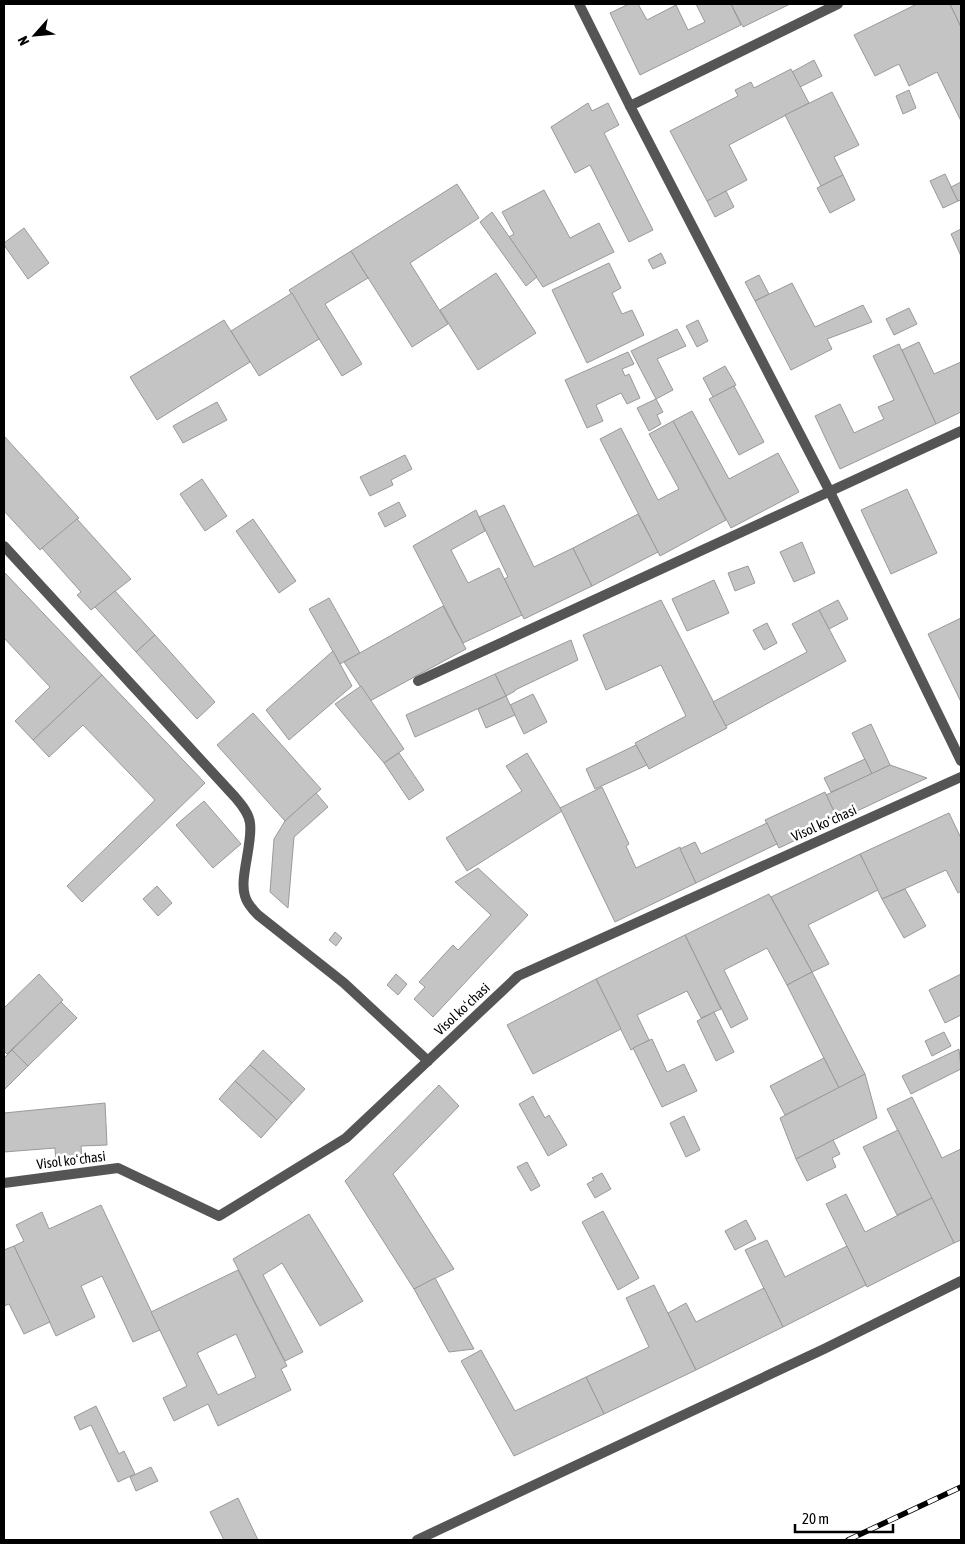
<svg xmlns="http://www.w3.org/2000/svg" width="965" height="1544" viewBox="0 0 965 1544" font-family="'Asap Condensed',sans-serif">
  <style>
    .building { fill: #c4c4c4; stroke: #999; fill-rule: evenodd }
    .lines { fill: none; stroke-linecap: round; stroke-linejoin: round }
    .minor { stroke: #555; stroke-width: 10 }
    .rail-casing { stroke: #000; stroke-width: 5.5 }
    .rail { stroke: #fff; stroke-width: 4; stroke-dasharray: 11; stroke-linecap: butt }
    .labels { text-anchor: middle; stroke-width: 5; stroke-linejoin: round; paint-order: stroke }
    .street-label { font-size: 14px; fill: #000; stroke: #fff }
  </style>
  <rect width="100%" height="100%" fill="#fff"/>
  <g class="building">
    <polygon points="629,4 638,4 647,20 676,5 688,30 705,22 696,4 731,4 741,25 640,75 610,13"/>
    <polygon points="731,4 790,4 743,27"/>
    <polygon points="917,4 950,4 961,27 961,121 937,72 909,86 899,64 875,76 854,35"/>
    <polygon points="950,4 961,4 961,27"/>
    <polygon points="814,60 822,76 800,87 792,72"/>
    <polygon points="791,69 809,103 729,145 747,180 707,201 670,131 738,96 735,90 751,82 754,88"/>
    <polygon points="909,90 916,108 903,114 896,96"/>
    <polygon points="832,92 859,145 834,157 843,175 821,186 785,115"/>
    <polygon points="588,103 592,111 608,103 619,125 604,133 653,230 629,242 590,165 575,173 551,127"/>
    <polygon points="945,174 958,201 943,208 930,181"/>
    <polygon points="843,175 855,200 830,213 817,188"/>
    <polygon points="961,182 961,200 958,201 951,187"/>
    <polygon points="457,184 479,218 410,263 448,324 412,347 351,251"/>
    <polygon points="544,190 570,238 599,223 614,252 543,287 509,237 514,234 502,212"/>
    <polygon points="726,191 734,207 715,217 707,201"/>
    <polygon points="492,212 537,277 526,286 480,222"/>
    <polygon points="24,228 49,263 28,279 4,245 4,243"/>
    <polygon points="961,229 961,256 951,234"/>
    <polygon points="351,251 368,278 325,304 362,364 342,376 289,290"/>
    <polygon points="661,253 666,263 653,269 648,260"/>
    <polygon points="609,263 621,288 612,293 622,314 632,310 644,335 587,363 552,290"/>
    <polygon points="496,273 536,333 478,370 440,310"/>
    <polygon points="759,275 769,294 755,301 745,282"/>
    <polygon points="792,283 815,327 863,305 872,322 827,339 832,349 791,370 755,301"/>
    <polygon points="292,293 319,339 259,376 231,331"/>
    <polygon points="909,308 917,324 894,335 886,319"/>
    <polygon points="224,320 250,362 157,420 130,377"/>
    <polygon points="698,320 708,341 697,347 686,326"/>
    <polygon points="677,329 686,346 657,359 673,390 656,399 631,351"/>
    <polygon points="919,342 934,374 961,362 961,412 936,424 902,350"/>
    <polygon points="899,344 936,424 840,469 815,416 840,404 854,433 884,419 878,407 894,400 873,356"/>
    <polygon points="628,352 634,364 622,369 625,376 629,374 640,398 627,404 621,393 596,405 603,421 587,428 565,380"/>
    <polygon points="725,366 736,385 713,397 703,378"/>
    <polygon points="734,386 764,442 739,455 709,399"/>
    <polygon points="656,399 663,412 657,415 661,424 649,431 637,408"/>
    <polygon points="217,402 227,420 183,443 173,426"/>
    <polygon points="692,411 729,479 778,453 799,492 731,528 673,421"/>
    <polygon points="673,421 726,520 660,556 600,439 621,428 658,500 679,489 649,434"/>
    <polygon points="4,436 79,518 40,550 4,511"/>
    <polygon points="405,455 412,469 391,480 393,485 370,496 360,477"/>
    <polygon points="202,479 227,516 205,531 180,494"/>
    <polygon points="907,489 937,553 891,574 861,510"/>
    <polygon points="399,502 406,516 385,527 378,513"/>
    <polygon points="504,505 534,567 573,548 592,586 524,619 504,579 508,577 479,517"/>
    <polygon points="476,510 485,531 451,550 468,583 499,568 522,615 463,643 413,546"/>
    <polygon points="638,514 658,552 592,586 573,548"/>
    <polygon points="77,519 131,579 91,610 77,595 81,592 42,548"/>
    <polygon points="253,519 296,581 279,593 236,531"/>
    <polygon points="802,542 815,573 794,582 780,552"/>
    <polygon points="748,566 755,583 735,591 728,573"/>
    <polygon points="4,572 102,675 33,740 15,721 50,687 4,638"/>
    <polygon points="714,580 729,613 687,631 672,599"/>
    <polygon points="115,591 155,635 136,652 95,607"/>
    <polygon points="329,598 360,653 340,664 309,609"/>
    <polygon points="661,600 727,728 649,769 635,743 686,716 661,665 606,690 583,635"/>
    <polygon points="838,600 848,619 829,629 819,610"/>
    <polygon points="443,606 466,649 370,701 344,662"/>
    <polygon points="819,610 846,661 726,726 713,702 807,652 792,624"/>
    <polygon points="961,618 961,702 928,634"/>
    <polygon points="767,623 777,643 764,650 753,630"/>
    <polygon points="155,635 215,702 197,719 136,652"/>
    <polygon points="571,640 578,660 515,690 515,691 506,696 495,674"/>
    <polygon points="333,651 352,686 289,740 266,710"/>
    <polygon points="495,674 506,696 415,737 406,715"/>
    <polygon points="102,675 205,783 82,902 67,886 155,800 83,725 49,757 33,740"/>
    <polygon points="361,686 404,749 384,763 335,704"/>
    <polygon points="533,694 547,722 524,734 510,705"/>
    <polygon points="506,696 515,715 486,728 478,709"/>
    <polygon points="253,713 321,789 285,821 217,745"/>
    <polygon points="871,724 890,765 872,774 852,733"/>
    <polygon points="636,745 647,765 595,789 586,769"/>
    <polygon points="399,753 424,790 409,800 384,763"/>
    <polygon points="527,753 562,811 467,871 446,838 522,791 506,766"/>
    <polygon points="865,759 872,774 831,792 824,778"/>
    <polygon points="890,765 927,778 838,820 826,795"/>
    <polygon points="602,787 629,844 626,846 636,868 680,847 696,883 615,922 560,808"/>
    <polygon points="825,792 838,820 779,848 765,820"/>
    <polygon points="316,793 328,807 294,837 288,908 270,892 274,839 285,821"/>
    <polygon points="204,801 241,844 213,868 176,825"/>
    <polygon points="949,813 961,838 961,891 958,893 946,870 882,899 860,854"/>
    <polygon points="767,823 777,844 696,883 680,849 695,842 701,854"/>
    <polygon points="860,854 878,890 808,925 829,964 812,972 771,897"/>
    <polygon points="478,868 528,915 433,1017 414,999 425,987 419,982 453,945 458,950 491,915 455,882"/>
    <polygon points="157,886 172,903 158,916 143,899"/>
    <polygon points="905,889 926,926 904,938 882,899"/>
    <polygon points="769,894 812,972 787,985 767,948 724,970 748,1019 731,1028 685,935"/>
    <polygon points="335,932 342,938 336,946 329,940"/>
    <polygon points="685,935 721,1009 701,1018 687,991 637,1015 649,1040 631,1050 596,979"/>
    <polygon points="812,972 865,1074 839,1088 787,985"/>
    <polygon points="39,974 63,1000 7,1054 4,1051 4,1008"/>
    <polygon points="396,974 407,984 398,995 387,985"/>
    <polygon points="961,974 961,1015 945,1023 929,990"/>
    <polygon points="596,979 621,1029 533,1074 507,1025"/>
    <polygon points="61,1002 77,1018 28,1066 12,1050"/>
    <polygon points="714,1012 734,1052 716,1061 697,1021"/>
    <polygon points="944,1032 951,1046 932,1056 925,1041"/>
    <polygon points="652,1039 667,1072 684,1064 697,1091 662,1107 633,1048"/>
    <polygon points="959,1049 961,1069 911,1094 902,1076"/>
    <polygon points="12,1050 28,1066 4,1090 4,1058"/>
    <polygon points="263,1050 305,1089 292,1103 250,1065"/>
    <polygon points="824,1058 839,1088 785,1115 770,1086"/>
    <polygon points="250,1065 292,1103 277,1120 235,1081"/>
    <polygon points="865,1074 877,1118 796,1159 780,1118"/>
    <polygon points="235,1081 277,1120 261,1138 219,1099"/>
    <polygon points="439,1085 459,1106 393,1174 454,1269 414,1289 345,1181"/>
    <polygon points="533,1096 545,1118 549,1115 567,1145 548,1156 519,1104"/>
    <polygon points="912,1097 942,1158 961,1149 961,1240 954,1243 887,1109"/>
    <polygon points="105,1103 107,1145 81,1146 82,1162 56,1164 55,1148 4,1152 4,1113"/>
    <polygon points="684,1116 700,1150 686,1157 670,1123"/>
    <polygon points="898,1130 932,1198 897,1215 863,1147"/>
    <polygon points="833,1140 840,1154 832,1158 836,1167 807,1181 796,1159"/>
    <polygon points="527,1162 540,1186 531,1191 517,1167"/>
    <polygon points="602,1173 611,1189 595,1198 587,1184 594,1180 592,1178"/>
    <polygon points="846,1194 865,1232 932,1198 954,1243 867,1287 826,1204"/>
    <polygon points="101,1205 160,1330 133,1342 102,1276 81,1286 95,1317 56,1336 14,1246 24,1241 16,1225 42,1212 49,1229"/>
    <polygon points="603,1211 639,1278 618,1290 582,1222"/>
    <polygon points="309,1214 363,1301 320,1326 282,1263 263,1275 303,1352 285,1361 233,1259"/>
    <polygon points="746,1220 756,1239 735,1250 725,1231"/>
    <polygon points="767,1240 785,1277 847,1246 866,1285 783,1327 745,1250"/>
    <polygon points="14,1246 50,1322 24,1334 9,1304 4,1306 4,1250"/>
    <path d="M238,1270L287,1366L281,1369L291,1390L218,1426L208,1404L174,1421L163,1398L187,1386L151,1312ZM236,1334L256,1377L218,1395L197,1353Z"/>
    <polygon points="435,1278 474,1349 449,1352 414,1289"/>
    <polygon points="654,1285 696,1370 604,1414 586,1377 649,1347 626,1298"/>
    <polygon points="764,1288 783,1327 696,1370 668,1313 686,1303 696,1322"/>
    <polygon points="481,1350 515,1411 586,1377 604,1414 514,1456 461,1361"/>
    <polygon points="96,1406 119,1454 124,1451 135,1474 118,1482 91,1425 80,1430 74,1417"/>
    <polygon points="151,1467 158,1481 136,1491 130,1477"/>
    <polygon points="238,1498 258,1540 224,1540 210,1512"/>
  </g>
  <g class="lines">
    <g class="minor">
      <polyline points="579,4 630,106 830,492 961,761"/>
      <polyline points="630,106 838,4"/>
      <path d="M4,546L235,797C241,804 249,813 250,823C253,844 239,878 245,896C247,904 253,910 258,915L344,983L428,1061"/>
      <polyline points="418,681 961,431"/>
      <polyline points="4,1183 118,1168 219,1216 346,1138 518,976 961,777"/>
      <polyline points="417,1540 824,1349 961,1281"/>
    </g>
    <defs>
      <polyline id="rail" points="848,1540 961,1487"/>
    </defs>
    <use href="#rail" class="rail-casing"/>
    <use href="#rail" class="rail"/>
  </g>
  <g class="labels">
    <g class="street-label">
      <text transform="translate(824 823) rotate(-24)" y="5">Visol koʻchasi</text>
      <text transform="translate(462 1009) rotate(-43)" y="5">Visol koʻchasi</text>
      <text transform="translate(71 1160) rotate(-7)" y="5">Visol koʻchasi</text>
    </g>
  </g>
  <rect width="965" height="1544" fill="none" stroke="#000000" stroke-width="10"/>
  <g transform="translate(35 35) rotate(243)" stroke="#ffffff" stroke-width="4" paint-order="stroke">
  <path d="M0-4L9 19L0 12L-9 19Z" fill="#000000"/>
  <text y="-8" font-size="14" font-weight="bold" text-anchor="middle" fill="#000000">N</text>
  </g>
  <path d="M795 1524v8h98v-8" fill="none" stroke="#000000" stroke-width="2.5"/>
  <text x="802" y="1524" font-size="15" fill="#000000" stroke="#ffffff" stroke-width="4" paint-order="stroke">20 m</text>
</svg>
